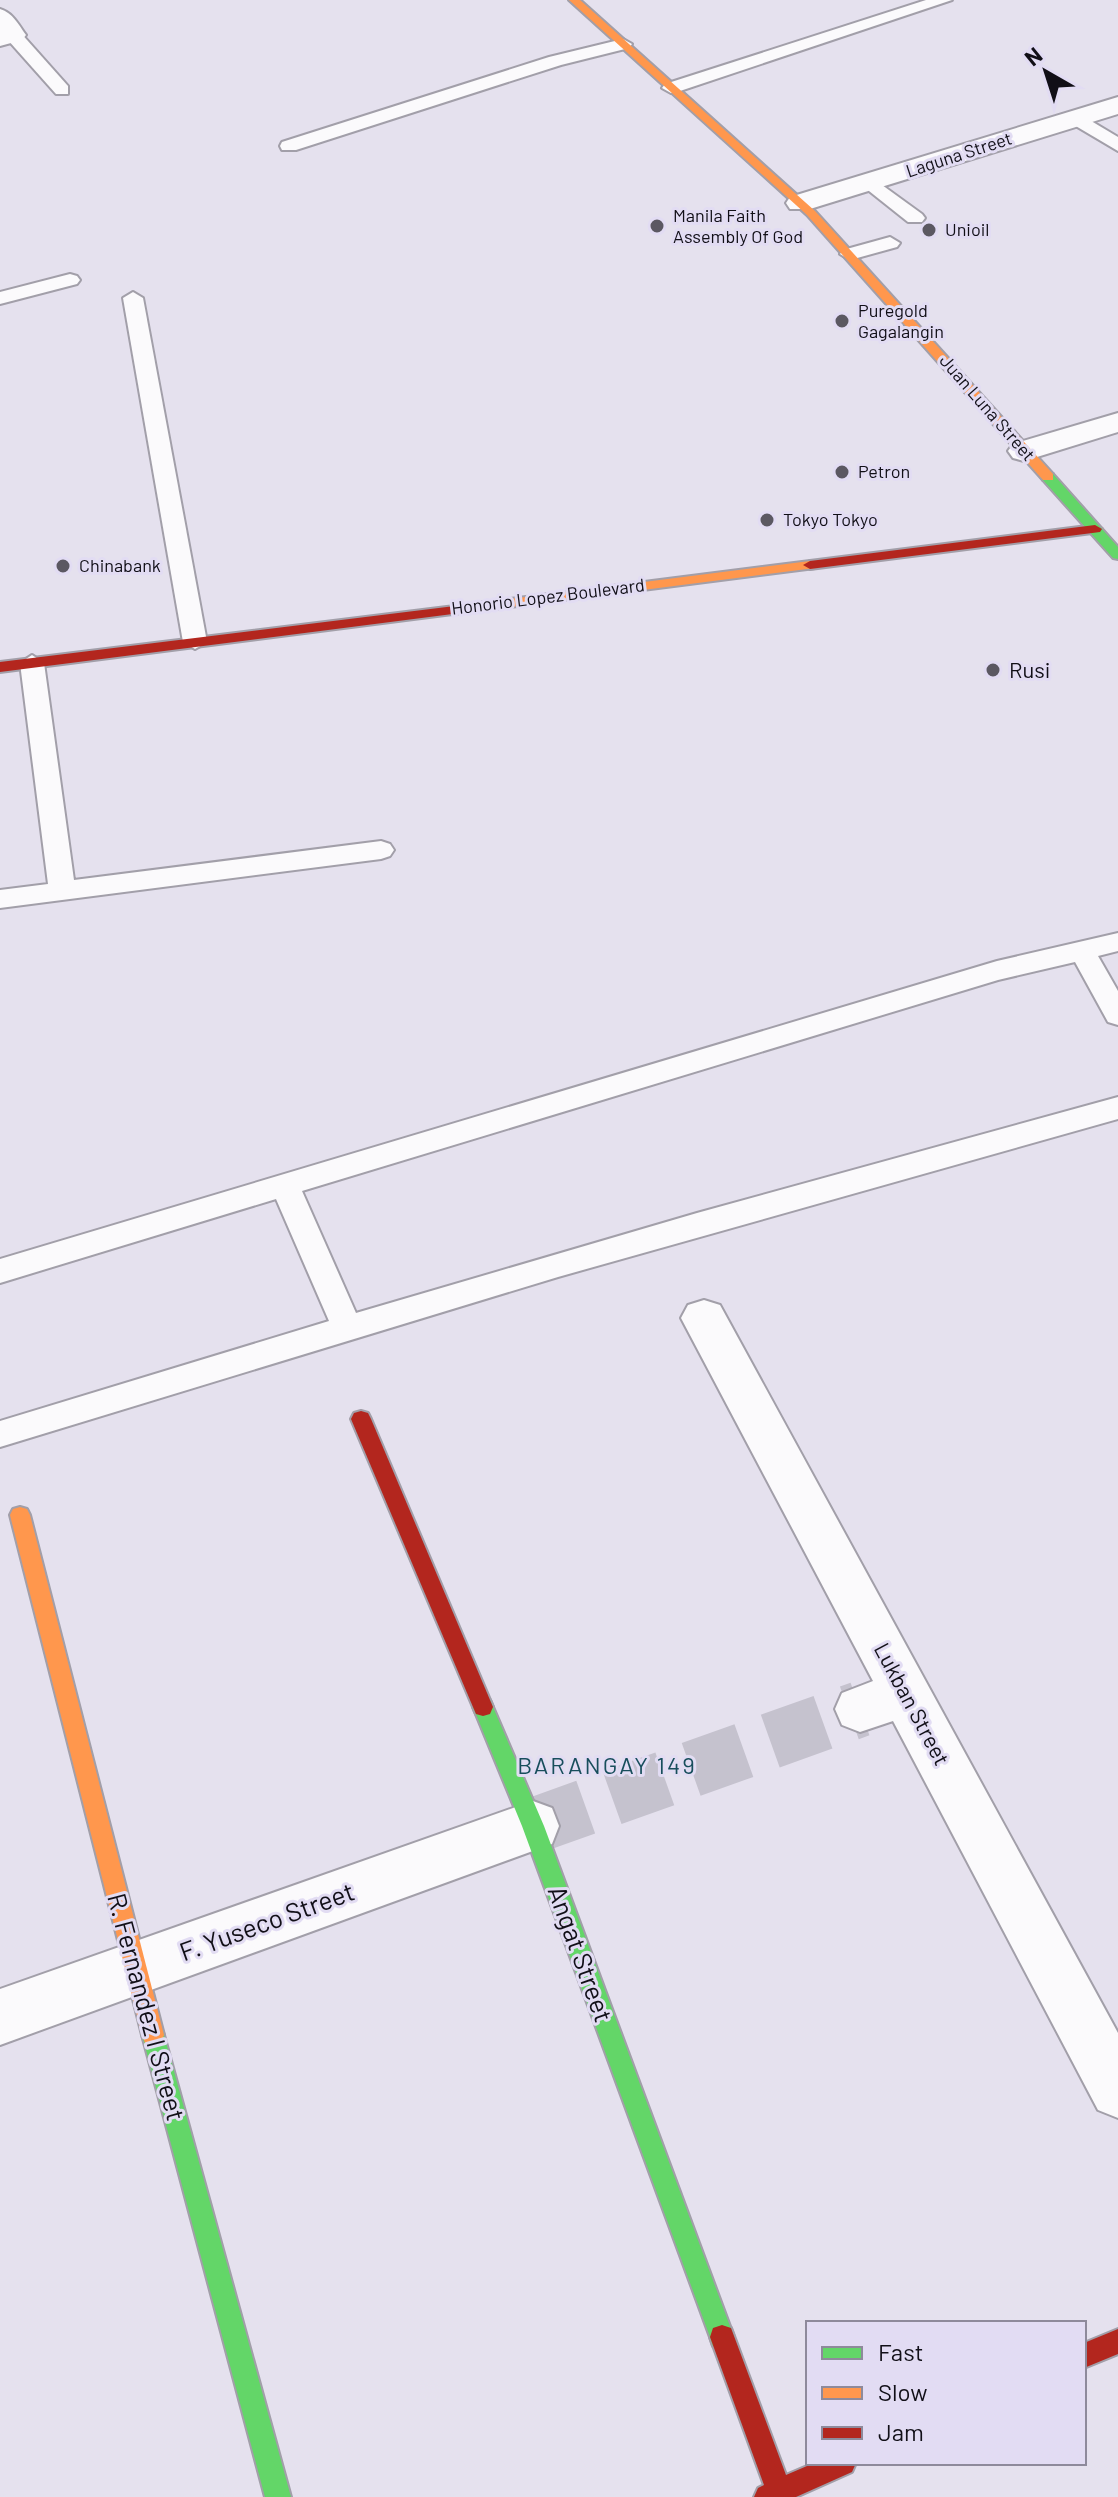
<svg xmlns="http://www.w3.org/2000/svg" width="1118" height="2497" viewBox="0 0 1118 2497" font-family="Barlow,sans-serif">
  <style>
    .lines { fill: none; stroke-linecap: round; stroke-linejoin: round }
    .street-tunnel { stroke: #c5c2ce; stroke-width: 56; stroke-dasharray: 56 28; stroke-linecap: butt }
    .lane-casing { stroke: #a29fa9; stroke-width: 4 }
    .street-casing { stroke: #a29fa9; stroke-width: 4 }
    .fast-casing { stroke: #a29fa9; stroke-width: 4 }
    .slow-casing { stroke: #a29fa9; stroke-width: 4 }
    .jam-casing { stroke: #a29fa9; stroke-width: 4 }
    .lane { fill: #fbfafc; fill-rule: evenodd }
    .street { fill: #fbfafc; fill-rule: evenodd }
    .fast { fill: #63d668; fill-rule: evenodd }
    .slow { fill: #ff974d; fill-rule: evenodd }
    .jam { fill: #b3261e; fill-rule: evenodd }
    .poi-dot { fill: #5b5862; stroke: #e2dcf3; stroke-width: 3 }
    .labels { text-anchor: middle; stroke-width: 6; stroke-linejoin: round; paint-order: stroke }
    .far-street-label { font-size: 18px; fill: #110f17; stroke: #e2dcf3 }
    .far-poi-label { font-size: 18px; fill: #110f17; stroke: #e2dcf3; text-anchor: start }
    .poi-label { font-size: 22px; fill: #110f17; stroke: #e2dcf3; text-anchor: start }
    .street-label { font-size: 22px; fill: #110f17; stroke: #e2dcf3 }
    .neighbourhood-label { font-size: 24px; letter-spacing: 2px; fill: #184e5c; stroke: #e2dcf3 }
    .near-street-label { font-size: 26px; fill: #110f17; stroke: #e2dcf3 }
  </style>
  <rect width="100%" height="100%" fill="#e5e1ee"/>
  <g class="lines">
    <polyline class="street-tunnel" points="533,1826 860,1709"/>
    <defs>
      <g id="lane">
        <polygon points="926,0 952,0 677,92 671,93 662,88 665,84"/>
        <polygon points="13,30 19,31 68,86 68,94 56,94 7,39 4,35"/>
        <polygon points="623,39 632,44 629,48 561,65 296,150 282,150 280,146 282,142 549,57"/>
        <polygon points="1076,112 1118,137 1118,151 1069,122 1067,118"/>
        <polygon points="871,177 922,214 925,218 922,222 908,222 864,187 861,183"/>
        <polygon points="890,237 900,243 897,247 850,260 840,254 843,250"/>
        <polygon points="70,274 77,276 80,280 77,284 0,304 0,292"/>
        <polygon points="133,292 143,298 207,642 195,649 183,642 123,298"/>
        <polygon points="32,655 44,663 74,880 381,841 390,844 394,850 390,856 381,859 0,908 0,890 48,884 20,663"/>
        <polygon points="1118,933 1118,951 1098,956 1118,991 1118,1025 1108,1022 1075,962 998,980 302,1191 356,1313 697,1213 1118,1097 1118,1119 558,1277 0,1447 0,1421 329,1321 276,1199 0,1283 0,1259 997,961"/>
      </g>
      <g id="street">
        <path d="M0,9C13,13 18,24 26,35L22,40L0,46Z"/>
        <polygon points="1118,97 1118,114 810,209 790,209 786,203 790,197"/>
        <polygon points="1118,413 1118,432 1024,461 1013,458 1008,451 1013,444"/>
        <polygon points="704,1300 720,1305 1118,2033 1118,2118 1098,2110 893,1721 860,1732 842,1725 835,1709 842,1693 873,1681 681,1318 688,1305"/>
        <polygon points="533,1801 552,1808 559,1826 552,1844 0,2045 0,1989"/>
      </g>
      <g id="fast">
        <polygon points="1048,473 1053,474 1118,547 1118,559 1113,558 1043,480 1041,477"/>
        <polygon points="483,1698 490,1700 544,1826 734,2337 731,2346 722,2349 713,2346 710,2337 522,1826 473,1707 476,1700"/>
        <polygon points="153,2024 161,2027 164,2035 291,2497 265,2497 142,2035 145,2027"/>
      </g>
      <g id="slow">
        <polygon points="569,0 580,0 815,211 1053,474 1053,480 1043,480 807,215"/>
        <polygon points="810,561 815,562 815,568 471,612 464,608 471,604"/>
        <polygon points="20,1507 27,1509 30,1515 164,2035 161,2043 153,2046 145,2043 142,2035 10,1515 13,1509"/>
      </g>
      <g id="jam">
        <polygon points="1095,525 1102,529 1100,532 810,569 803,565 810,561"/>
        <polygon points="471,604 478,608 476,611 0,672 0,662"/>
        <polygon points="361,1411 368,1413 371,1419 493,1707 490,1714 483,1716 476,1714 473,1707 351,1419 354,1413"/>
        <polygon points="722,2325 731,2328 786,2475 814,2463 856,2463 852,2472 796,2497 754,2497 758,2488 764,2485 710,2337 713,2328"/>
        <polygon points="1118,2329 1118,2354 1084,2368 1084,2343"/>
      </g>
    </defs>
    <use href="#lane" class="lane-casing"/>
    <use href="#street" class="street-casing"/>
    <use href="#fast" class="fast-casing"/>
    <use href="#slow" class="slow-casing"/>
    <use href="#jam" class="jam-casing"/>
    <use href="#lane" class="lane"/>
    <use href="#street" class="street"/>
    <use href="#fast" class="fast"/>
    <use href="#slow" class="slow"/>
    <use href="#jam" class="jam"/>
  </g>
  <g class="poi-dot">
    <circle cx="657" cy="226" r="8"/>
    <circle cx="929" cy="230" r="8"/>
    <circle cx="842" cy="321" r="8"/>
    <circle cx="842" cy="472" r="8"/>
    <circle cx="767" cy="520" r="8"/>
    <circle cx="63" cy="566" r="8"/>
    <circle cx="993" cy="670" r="8"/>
  </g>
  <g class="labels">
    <g class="far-street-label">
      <text transform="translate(959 155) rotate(-18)" y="6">Laguna Street</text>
      <text transform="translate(987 408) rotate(49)" y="6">Juan Luna Street</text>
      <text transform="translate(548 597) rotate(-7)" y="6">Honorio Lopez Boulevard</text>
    </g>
    <g class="far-poi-label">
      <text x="673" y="222">Manila Faith<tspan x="673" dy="21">Assembly Of God</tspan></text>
      <text x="945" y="236">Unioil</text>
      <text x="858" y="317">Puregold<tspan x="858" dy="21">Gagalangin</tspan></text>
      <text x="858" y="478">Petron</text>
      <text x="783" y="526">Tokyo Tokyo</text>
      <text x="79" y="572">Chinabank</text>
    </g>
    <g class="poi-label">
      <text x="1009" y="678">Rusi</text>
    </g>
    <g class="street-label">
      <text transform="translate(912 1704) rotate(62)" y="8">Lukban Street</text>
    </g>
    <g class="neighbourhood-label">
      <text x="607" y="1774">BARANGAY 149</text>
    </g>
    <g class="near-street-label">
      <text transform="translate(267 1922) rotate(-20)" y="9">F. Yuseco Street</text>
      <text transform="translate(580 1954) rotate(70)" y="9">Angat Street</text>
      <text transform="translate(146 2007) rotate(75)" y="9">R. Fernandez I Street</text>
    </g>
  </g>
  <rect x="806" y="2321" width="280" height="144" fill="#e2dcf3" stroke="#8e8a9b" stroke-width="2"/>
  <rect x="822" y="2347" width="40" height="12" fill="#63d668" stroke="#8e8a9b" stroke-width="2"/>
  <text x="878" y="2361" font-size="24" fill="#110f17">Fast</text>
  <rect x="822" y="2387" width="40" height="12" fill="#ff974d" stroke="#8e8a9b" stroke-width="2"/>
  <text x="878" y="2401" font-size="24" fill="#110f17">Slow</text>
  <rect x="822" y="2427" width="40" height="12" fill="#b3261e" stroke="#8e8a9b" stroke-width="2"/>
  <text x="878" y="2441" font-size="24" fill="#110f17">Jam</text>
  <g transform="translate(1046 72) rotate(321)" stroke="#e2dcf3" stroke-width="6" paint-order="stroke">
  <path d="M0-6L14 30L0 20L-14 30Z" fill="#110f17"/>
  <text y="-12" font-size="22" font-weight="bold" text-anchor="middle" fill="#110f17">N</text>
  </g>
</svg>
